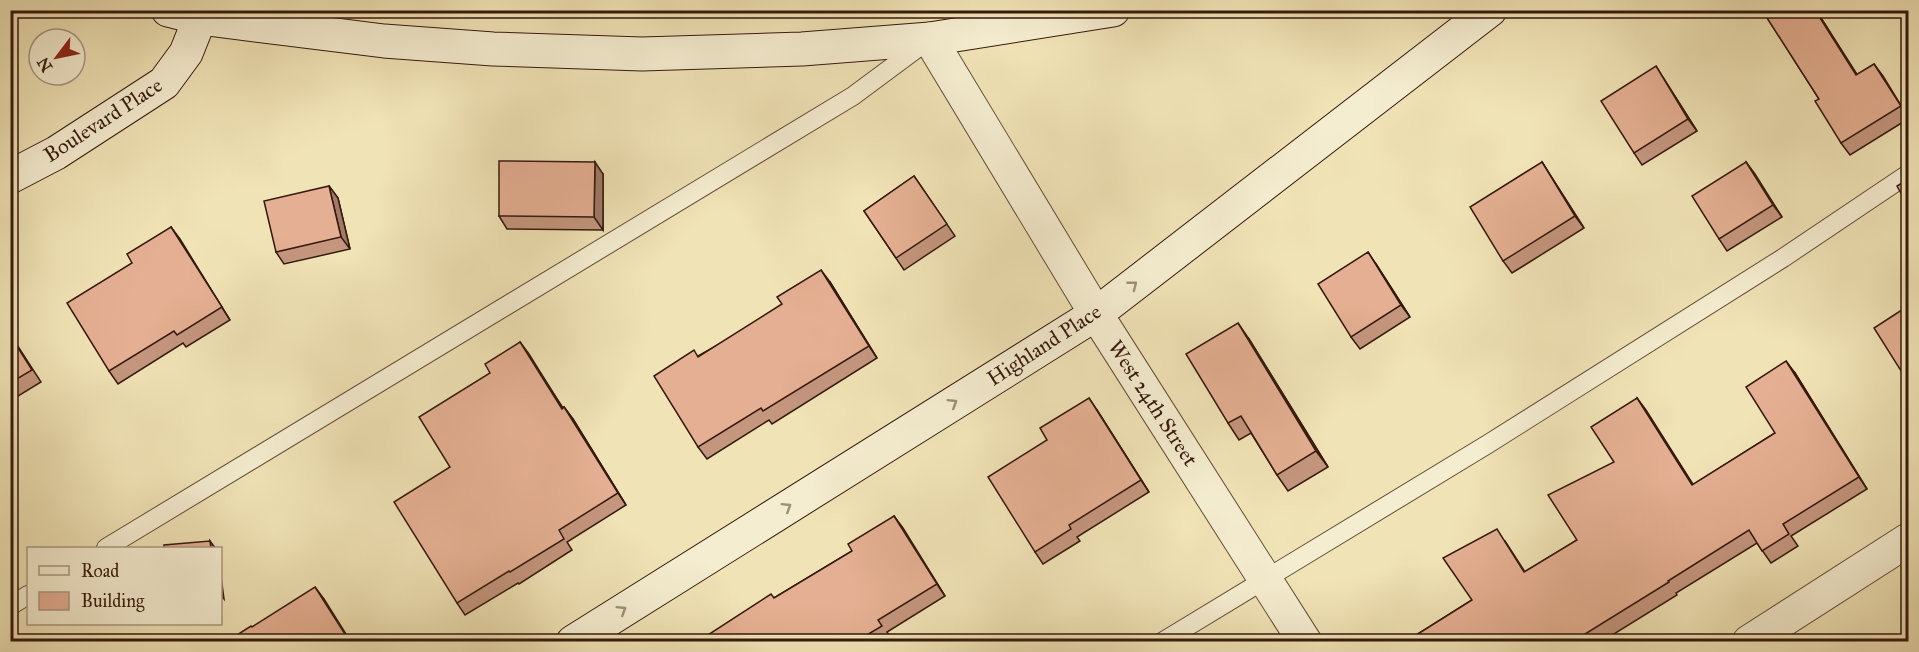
<svg xmlns="http://www.w3.org/2000/svg" width="1919" height="652" viewBox="0 0 1919 652" font-family="'IM FELL Great Primer',serif">
  <style>
    .lines { fill: none; stroke-linecap: round; stroke-linejoin: round }
    .lane-casing { stroke: #644c37; stroke-width: 20 }
    .street-casing { stroke: #644c37; stroke-width: 35 }
    .secondary-casing { stroke: #35190d; stroke-width: 35 }
    .lane { stroke: #f5edd0; stroke-width: 18 }
    .street { stroke: #f5edd0; stroke-width: 33 }
    .secondary { stroke: #f5edd0; stroke-width: 33 }
    .wall { fill: #c4967e; stroke: #35190d; stroke-width: 1.5 }
    .shaded-wall { fill: #a07a66; stroke: #35190d; stroke-width: 1.5 }
    .building { fill: #e4af92; stroke: #35190d; stroke-width: 1.5 }
    .oneway { stroke: #9f8e78 }
    .labels { text-anchor: middle; stroke-width: 5; stroke-linejoin: round; paint-order: stroke }
    .street-label { font-size: 21px; fill: #35190d; stroke: #f5edd0 }
  </style>
  <rect width="100%" height="100%" fill="#f0e3b6"/>
  <filter id="stains"><feTurbulence type="fractalNoise" baseFrequency=".00333" numOctaves="4"/><feColorMatrix values="0 0 0 0 .2 0 0 0 0 .09 0 0 0 0 .02 0 0 0 .5 -.17"/></filter>
  <radialGradient id="worn" r=".72"><stop offset=".6" stop-color="#630" stop-opacity="0"/><stop offset="1" stop-color="#630" stop-opacity=".3"/></radialGradient>
  <g class="lines">
    <defs>
      <g id="lane">
        <polyline points="106,548 853,96 923,44"/>
        <polyline points="10,606 28,595"/>
        <polyline points="1162,642 1488,444 1783,258 1908,174"/>
      </g>
      <g id="street">
        <polyline points="930,39 1096,314 1305,642"/>
        <polyline points="1749,642 1908,540"/>
      </g>
      <g id="secondary">
        <polyline points="168,10 200,18 384,41 493,49 642,54 802,49 930,39 1113,10"/>
        <polyline points="10,177 56,153 164,83 186,53 200,18"/>
        <polyline points="573,642 1096,314 1490,10"/>
      </g>
    </defs>
    <use href="#lane" class="lane-casing"/>
    <use href="#street" class="street-casing"/>
    <use href="#secondary" class="secondary-casing"/>
    <use href="#lane" class="lane"/>
    <use href="#street" class="street"/>
    <use href="#secondary" class="secondary"/>
  </g>
  <g class="wall">
    <polygon points="1762,10 1816,10 1857,75 1874,64 1908,117 1908,119 1850,155 1841,143 1819,99"/>
    <polygon points="1664,79 1697,131 1642,165 1634,153"/>
    <polygon points="1542,162 1584,228 1512,273 1503,261"/>
    <polygon points="1746,162 1782,217 1727,251 1719,239"/>
    <polygon points="603,174 603,230 507,229 499,216"/>
    <polygon points="914,176 955,236 904,270 864,211"/>
    <polygon points="329,186 338,198 350,249 284,264 276,252"/>
    <polygon points="171,227 230,320 186,347 183,343 118,384 109,371 132,263"/>
    <polygon points="1376,264 1410,317 1360,349 1351,337"/>
    <polygon points="830,282 877,358 772,424 769,420 707,459 698,447 698,356"/>
    <polygon points="10,334 41,382 10,401"/>
    <polygon points="1249,339 1328,467 1288,491 1277,475 1251,433 1239,440 1228,423"/>
    <polygon points="520,342 563,408 564,407 573,419 626,505 567,542 572,550 519,584 518,583 465,615 457,603 450,467 490,373"/>
    <polygon points="1795,373 1867,489 1791,536 1798,546 1771,563 1757,543 1676,593 1677,595 1601,642 1405,642 1472,600 1505,541 1525,572 1577,540 1614,462 1637,398 1693,485 1775,433"/>
    <polygon points="1097,410 1149,492 1077,537 1080,541 1043,564 1035,552"/>
    <polygon points="894,516 945,596 887,632 891,638 885,642 697,642 774,598 852,551"/>
  </g>
  <g class="shaded-wall">
    <polygon points="1815,10 1816,10 1865,87 1856,75"/>
    <polygon points="1874,64 1883,76 1908,117 1901,106"/>
    <polygon points="1656,66 1664,79 1697,131 1688,119"/>
    <polygon points="595,162 603,174 603,230 594,217"/>
    <polygon points="1542,162 1550,175 1584,228 1575,216"/>
    <polygon points="1746,162 1755,174 1782,217 1773,205"/>
    <polygon points="329,186 338,198 350,249 341,237"/>
    <polygon points="171,227 180,239 230,320 222,307"/>
    <polygon points="1368,252 1376,264 1410,317 1401,305"/>
    <polygon points="821,270 830,282 877,358 869,346"/>
    <polygon points="1238,323 1249,339 1328,467 1316,451"/>
    <polygon points="520,342 529,354 570,420 562,409"/>
    <polygon points="1786,361 1795,373 1867,489 1859,477"/>
    <polygon points="1089,398 1097,410 1149,492 1141,480"/>
    <polygon points="1637,398 1646,410 1701,497 1692,485"/>
    <polygon points="564,407 573,419 626,505 618,493"/>
    <polygon points="894,516 903,528 945,596 937,584"/>
    <polygon points="210,541 216,549 211,549"/>
    <polygon points="220,569 224,599 220,594"/>
    <polygon points="315,587 324,599 351,642 350,642"/>
  </g>
  <g class="building">
    <polygon points="1762,10 1815,10 1856,75 1874,64 1901,106 1841,143 1815,101 1819,99"/>
    <polygon points="1656,66 1688,119 1634,153 1601,101"/>
    <polygon points="499,161 595,162 594,217 499,216"/>
    <polygon points="1542,162 1575,216 1503,261 1470,207"/>
    <polygon points="1746,162 1773,205 1719,239 1692,196"/>
    <polygon points="914,176 947,224 896,258 864,211"/>
    <polygon points="1908,179 1908,206 1897,186"/>
    <polygon points="329,186 341,237 276,252 264,201"/>
    <polygon points="171,227 222,307 177,335 174,331 109,371 67,303 132,263 127,254"/>
    <polygon points="1368,252 1401,305 1351,337 1318,284"/>
    <polygon points="821,270 869,346 763,411 761,408 698,447 654,376 694,350 698,357 782,304 777,297"/>
    <polygon points="1908,306 1908,382 1874,328"/>
    <polygon points="1238,323 1316,451 1277,475 1241,416 1228,423 1186,354"/>
    <polygon points="10,335 32,370 10,383"/>
    <polygon points="520,342 562,409 564,407 618,493 559,530 564,539 510,572 509,571 457,603 394,502 450,467 419,417 490,373 485,364"/>
    <polygon points="1786,361 1859,477 1783,524 1789,534 1762,551 1749,530 1668,581 1669,582 1585,634 1589,639 1586,642 1405,642 1472,600 1443,558 1497,529 1524,572 1577,540 1548,495 1614,462 1591,427 1637,398 1692,485 1775,433 1746,387"/>
    <polygon points="1089,398 1141,480 1069,525 1071,529 1035,552 988,477 1047,440 1040,428"/>
    <polygon points="894,516 937,584 878,620 882,626 855,642 697,642 771,594 774,598 852,551 848,544"/>
    <polygon points="210,541 211,549 164,549 164,545"/>
    <polygon points="315,587 350,642 226,642 251,626 252,627"/>
  </g>
  <defs><path id="oneway-chevron" d="M-2-3.5L2.5 0L-2 3.5" fill="none" stroke-width="1.6" stroke-linecap="round" stroke-linejoin="round" transform="scale(1.5)"/></defs>
  <g class="oneway">
    <use href="#oneway-chevron" transform="translate(1133 285) rotate(-38)"/>
    <use href="#oneway-chevron" transform="translate(953 403) rotate(-32)"/>
    <use href="#oneway-chevron" transform="translate(787 507) rotate(-32)"/>
    <use href="#oneway-chevron" transform="translate(622 610) rotate(-32)"/>
  </g>
  <g class="labels">
    <g class="street-label">
      <text transform="translate(103 120) rotate(-33)" y="7">Boulevard Place</text>
      <text transform="translate(1044 345) rotate(-33)" y="7">Highland Place</text>
      <text transform="translate(1153 403) rotate(57)" y="7">West 24th Street</text>
    </g>
  </g>
  <rect width="1919" height="652" fill="none" stroke="#f0e3b6" stroke-width="36"/>
  <rect x="12" y="12" width="1895" height="628" fill="none" stroke="#35190d" stroke-width="3"/>
  <rect x="18" y="18" width="1883" height="616" fill="none" stroke="#35190d" stroke-width="1.5"/>
  <rect x="27" y="547" width="195" height="78" fill="#f5edd0" stroke="#a89882" stroke-width="1.5"/>
  <rect x="39" y="566" width="30" height="9" fill="#f5edd0" stroke="#a89882" stroke-width="1.5"/>
  <text x="81" y="577" font-size="18" fill="#35190d">Road</text>
  <rect x="39" y="592" width="30" height="18" fill="#e4af92" stroke="#a89882" stroke-width="1.5"/>
  <text x="81" y="607" font-size="18" fill="#35190d">Building</text>
  <g transform="translate(57 57) rotate(238)"><circle r="28" fill="#f5edd0" stroke="#a89882" stroke-width="1.5"/>
  <path d="M0-4.5L10 22L0 15L-10 22Z" fill="#8f2418"/>
  <text y="-9" font-size="16" font-weight="bold" text-anchor="middle" fill="#35190d">N</text>
  </g>
  <rect width="100%" height="100%" filter="url(#stains)"/>
  <rect width="100%" height="100%" fill="url(#worn)"/>
</svg>
